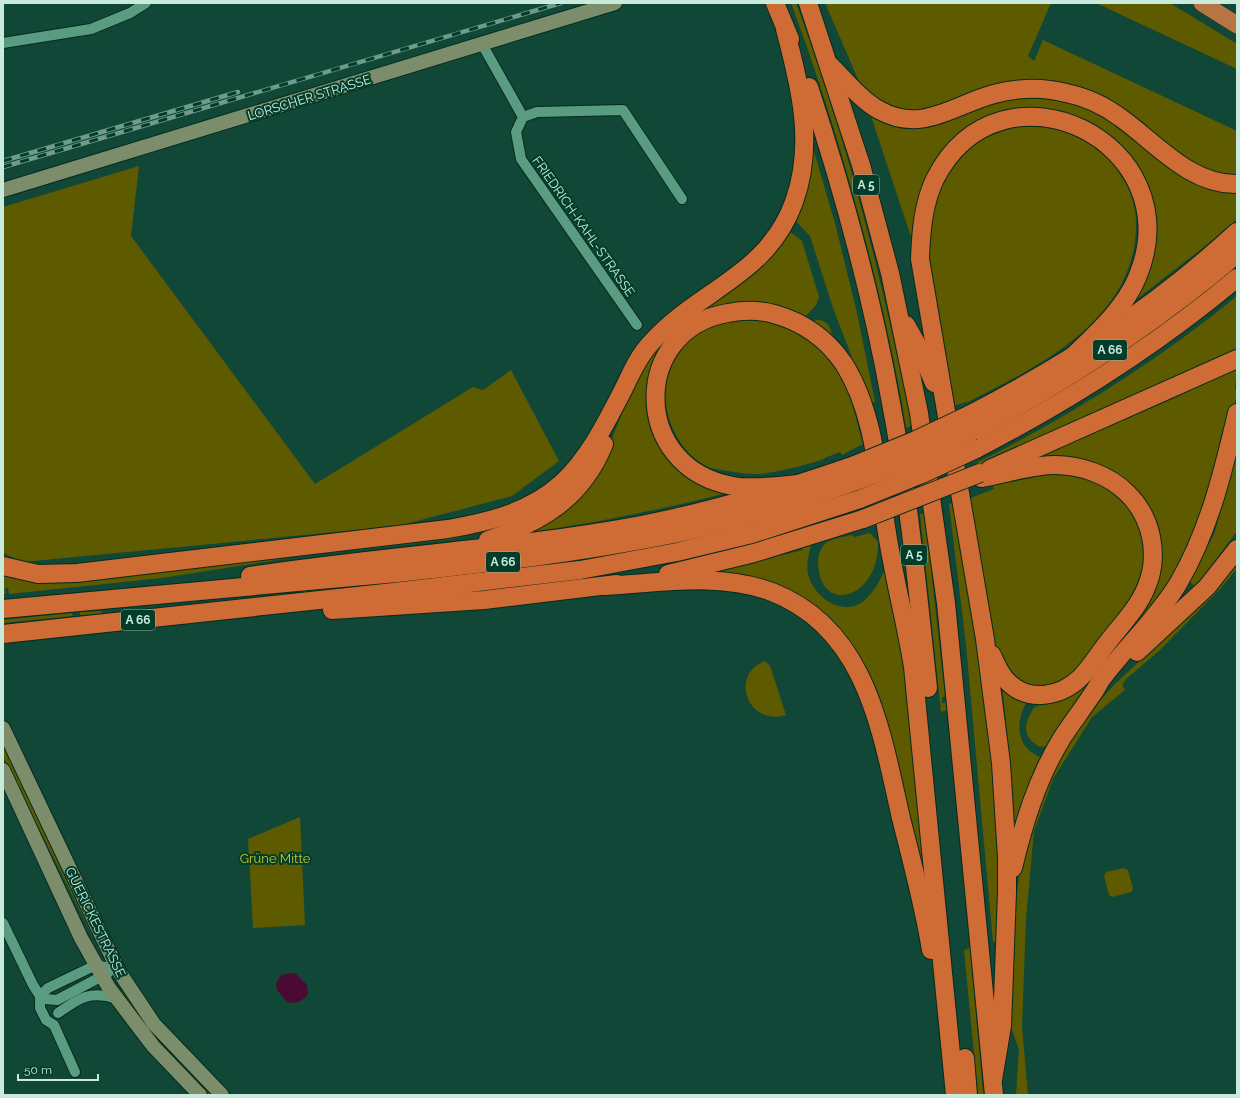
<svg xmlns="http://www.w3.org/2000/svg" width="1240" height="1098" viewBox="0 0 1240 1098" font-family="Raleway,sans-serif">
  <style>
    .green { fill: #5e5a00 }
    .water { fill: #4b0a34 }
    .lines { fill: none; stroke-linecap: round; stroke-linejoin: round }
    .minor-casing { stroke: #052b1f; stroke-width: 12 }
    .secondary-casing { stroke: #052b1f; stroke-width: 16 }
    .trunk-casing { stroke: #052b1f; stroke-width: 18 }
    .motorway-casing { stroke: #052b1f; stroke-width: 20 }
    .minor { stroke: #599c82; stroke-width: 10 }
    .secondary { stroke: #7c8d6b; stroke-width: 14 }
    .trunk { stroke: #b87544; stroke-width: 17 }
    .motorway { stroke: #cf6b34; stroke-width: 18 }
    .rail-casing { stroke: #6f9b8b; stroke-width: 4.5 }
    .rail { stroke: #023d2c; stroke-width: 3; stroke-dasharray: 9; stroke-linecap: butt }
    .motorway-bridge-casing { stroke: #052b1f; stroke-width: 20; stroke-linecap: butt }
    .motorway-bridge { stroke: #cf6b34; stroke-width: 18 }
    .labels { text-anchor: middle; stroke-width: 4; stroke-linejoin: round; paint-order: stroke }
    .shield { fill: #023d2c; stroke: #8db7a7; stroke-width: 1 }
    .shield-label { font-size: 12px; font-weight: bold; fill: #c9ebdc }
    .street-label { font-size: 13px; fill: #c9ebdc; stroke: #023d2c }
    .park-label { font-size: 13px; fill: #cbc52b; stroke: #023d2c }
  </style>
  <rect width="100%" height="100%" fill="#114736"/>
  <g class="green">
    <path d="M791,3H796C847,139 882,279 911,421L912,426L906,428C900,388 891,347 882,307C858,204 828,102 791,3Z"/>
    <polygon points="825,3 1051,3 1028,56 1034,61 1043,40 1237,131 1237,177 1197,167 1072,87 925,114 891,110 861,86"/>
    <polygon points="1096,3 1170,3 1237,44 1237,69"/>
    <polygon points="1066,96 1237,189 1237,219 1204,247 1120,312 1136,287 1147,194 1081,121 964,134 913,236 910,234 870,113 888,119 1007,97"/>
    <path d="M1036,125C1061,128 1087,136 1106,153C1112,159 1116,169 1121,176C1135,196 1138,217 1135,242C1123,327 1034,368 966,403V402L950,407C941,351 927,294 930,238C930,230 930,221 931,214C933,207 936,200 939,194C955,148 990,129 1036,125Z"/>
    <polygon points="811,141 836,227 857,313 875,402 867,406 850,352 833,308 810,236 794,219"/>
    <polygon points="139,166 131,236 315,484 473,387 483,390 511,370 559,461 512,496 398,526 23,562 3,553 3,207"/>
    <path d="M789,231L802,241L819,297L816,305L807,315L801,317L770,307L676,334L657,432L735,491C668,508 601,522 532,532L604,459L632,388L650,352Z"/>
    <path d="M1237,296V354L979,468L978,462C1071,416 1157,361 1237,296Z"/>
    <path d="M742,318C751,319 760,318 769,320C783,322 797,330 808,338C846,367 851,400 863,444L842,455L840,452C833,454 828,457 821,460C811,464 769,474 759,474C750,475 716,470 708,467C693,460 682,447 675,433C653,391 669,336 718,322C725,320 734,320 742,318Z"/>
    <polygon points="816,320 821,320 828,324 835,341 811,324"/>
    <path d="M1237,368L1235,388L1237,393L1223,452L1203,518L1167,590L1067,713L1046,746L1040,747C1020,736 1024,721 1036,705V708L1044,699L1134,625L1156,576L1131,490L1025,463L1177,397Z"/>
    <polygon points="1237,448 1237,531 1196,587 1189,581 1215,532"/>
    <polygon points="1048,474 1070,474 1085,477 1101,484 1119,496 1129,508 1139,526 1144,553 1142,569 1129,607 1092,655 1057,687 1020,685 994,648 968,499 994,489 993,486"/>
    <polygon points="955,502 998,768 999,942 993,942 966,645 949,504"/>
    <polygon points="920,514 925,514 945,696 942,698 942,703 946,703 947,710 941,712"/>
    <polygon points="492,525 498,528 452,539 295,557 162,578 9,594 8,588 5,588 6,594 3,594 3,574"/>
    <path d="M870,533L878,542C880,598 819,618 818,561C818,555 822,545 827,542C834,538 844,537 851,535L855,537Z"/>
    <path d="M694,539V541L563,565L301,593L300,591C432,577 564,567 694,539Z"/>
    <path d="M811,545C809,554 806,564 808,573C812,596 842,618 864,601C875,591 881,578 887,565L900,618L938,946L882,715L819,616L701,575L803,550L802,547Z"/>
    <polygon points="1237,562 1237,568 1221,588 1159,651 1126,679 1122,685 1125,690 1092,717 1053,779 1034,831 1026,919 1022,1026 1028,1095 1016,1095 1019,1050 1009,1021 1012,930 1020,870 1037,801 1060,758 1094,707 1114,685 1172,631"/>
    <polygon points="102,611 102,614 80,615 80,612"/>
    <polygon points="72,613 73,616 3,623 3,620"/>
    <path d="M765,661L770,666L786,715C747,727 729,674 765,661Z"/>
    <path d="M1002,685L1028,700C1015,720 1015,747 1040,757L1025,793L1013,835L1011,770Z"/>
    <polygon points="3,745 82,910 95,935 93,937 3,756"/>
    <polygon points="300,817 305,925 253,928 248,839"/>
    <polygon points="1123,868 1128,870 1133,889 1131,892 1112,897 1109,895 1104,876 1106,872"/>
    <polygon points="970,948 983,1091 984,1095 978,1095 964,950"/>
    <polygon points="122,991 165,1048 213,1095 208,1095 173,1060 119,993"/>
  </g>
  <path class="water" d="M295,973L307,985L308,994C301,1002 297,1004 287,1002L277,990L276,984L281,975Z"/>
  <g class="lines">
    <defs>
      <g id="minor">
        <polyline points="3,43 91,29 130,13 146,3"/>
        <polyline points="482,44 523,117 516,132 521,159 637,325"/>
        <polyline points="523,117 537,112 623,110 682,199"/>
        <polyline points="3,923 33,985 40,996 45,999 57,1000 108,973"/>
        <path d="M58,1013C79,998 90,990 117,999"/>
        <polyline points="75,1072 54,1025 46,1020 40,1008 40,996 48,988 96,965 118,970"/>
      </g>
      <g id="secondary">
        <polyline points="3,190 615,3"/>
        <polyline points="3,728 118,970 154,1024 222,1095"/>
        <polyline points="3,770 81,938 109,988 153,1046 200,1095"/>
      </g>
      <polyline id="trunk" points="1202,3 1237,25"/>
      <g id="motorway">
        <polyline points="775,3 790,39"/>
        <polyline points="808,3 861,165 890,273 919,413 946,603 994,1095"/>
        <path d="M830,65C845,80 860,99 879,110C922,134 953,105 994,94C1017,88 1043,87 1066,93C1086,97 1105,106 1121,118C1156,143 1190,185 1237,184"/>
        <path d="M809,87C843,190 872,296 891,403C909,498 918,593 928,688"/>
        <polyline points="906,325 919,348 934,383"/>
        <path d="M969,415C1069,363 1154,308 1237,232"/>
        <path d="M973,431C1067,381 1156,323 1237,254"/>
        <path d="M976,449C1069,401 1157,345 1237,278"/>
        <polyline points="990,469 1237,359"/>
        <path d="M981,478C1005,474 1031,465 1055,465C1081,465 1109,475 1127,493C1152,517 1160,556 1146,588C1138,608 1121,625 1108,642C1099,653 1090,668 1080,678C1060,697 1028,703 1007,681C1000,674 996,664 992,655"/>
        <path d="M802,484C780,485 754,490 733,486C630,468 631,329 728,313C743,310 759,310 774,314C803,322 827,339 844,364C876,415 878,481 888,539C895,582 906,624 913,667L955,1095"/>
        <path d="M488,540C542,522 582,498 604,444"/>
        <path d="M3,566L38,574L77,573L448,529C489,522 530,512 562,483C587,460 604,427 620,396C629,379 636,359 650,344C697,290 767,277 794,202C815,144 800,86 785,29"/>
        <polyline points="668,574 754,553 863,519"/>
        <path d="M250,576C380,556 512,549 641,525C713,511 783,490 852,466"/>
        <path d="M606,586C660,583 720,572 772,592C867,629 881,731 901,818C912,862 924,906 931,950"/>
        <path d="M3,609C134,596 266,586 397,573C508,561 619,548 728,522C771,512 814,496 856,481"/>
        <polyline points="332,610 484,600 617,584"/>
        <polyline points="3,634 394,592 580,570 677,552 752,534 860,499"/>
        <polyline points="1137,652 1207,587 1237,549"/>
        <path d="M1013,868C1024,822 1037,779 1062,738C1071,724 1082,710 1091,696C1096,690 1099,682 1104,676C1128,645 1157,618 1178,584C1209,531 1223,472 1237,413"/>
        <polyline points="965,1058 968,1095"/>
        <path d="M993,1080L1002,1026L1007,892V858L1001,763L985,639L920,259C921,232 923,204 935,179C1001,49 1194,142 1137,278C1123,311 1093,336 1068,361"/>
      </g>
    </defs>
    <use href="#minor" class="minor-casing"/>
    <use href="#secondary" class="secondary-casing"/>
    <use href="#trunk" class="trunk-casing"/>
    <use href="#motorway" class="motorway-casing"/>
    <use href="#minor" class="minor"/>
    <use href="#secondary" class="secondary"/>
    <use href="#trunk" class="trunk"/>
    <use href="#motorway" class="motorway"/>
    <defs>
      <g id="rail">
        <polyline points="3,161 238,92"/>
        <polyline points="3,167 561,3"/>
      </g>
    </defs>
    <use href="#rail" class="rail-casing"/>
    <use href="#rail" class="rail"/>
    <defs>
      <g id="motorway-bridge">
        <polyline points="852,466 916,440 969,415"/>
        <polyline points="856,481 914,459 973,431"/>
        <polyline points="860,499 922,474 976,449"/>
        <polyline points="863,519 980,473"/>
      </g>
    </defs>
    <use href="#motorway-bridge" class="motorway-bridge-casing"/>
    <use href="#motorway-bridge" class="motorway-bridge"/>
  </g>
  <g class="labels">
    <g class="shield">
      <rect x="853" y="175" width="26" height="20" rx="3"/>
      <rect x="1093" y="340" width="34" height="20" rx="3"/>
      <rect x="901" y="545" width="26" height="20" rx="3"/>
      <rect x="486" y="552" width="34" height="20" rx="3"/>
      <rect x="121" y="610" width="34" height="20" rx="3"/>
    </g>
    <g class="shield-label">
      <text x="866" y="189">A 5</text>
      <text x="1110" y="354">A 66</text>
      <text x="914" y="559">A 5</text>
      <text x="503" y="566">A 66</text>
      <text x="138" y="624">A 66</text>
    </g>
    <g class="street-label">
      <text transform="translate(309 97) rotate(-17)" y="5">LORSCHER STRASSE</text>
      <text transform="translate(584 226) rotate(55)" y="5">FRIEDRICH-KAHL-STRASSE</text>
      <text transform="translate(96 922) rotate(64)" y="5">GUERICKESTRASSE</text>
    </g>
    <g class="park-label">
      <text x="275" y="863">Grüne Mitte</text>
    </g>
  </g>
  <rect width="1240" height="1098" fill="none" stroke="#c9ebdc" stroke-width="8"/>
  <path d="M18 1074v6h80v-6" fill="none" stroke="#c9ebdc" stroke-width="2"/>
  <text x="24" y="1074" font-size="12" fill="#c9ebdc" stroke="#023d2c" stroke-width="3" paint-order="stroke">50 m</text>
</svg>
